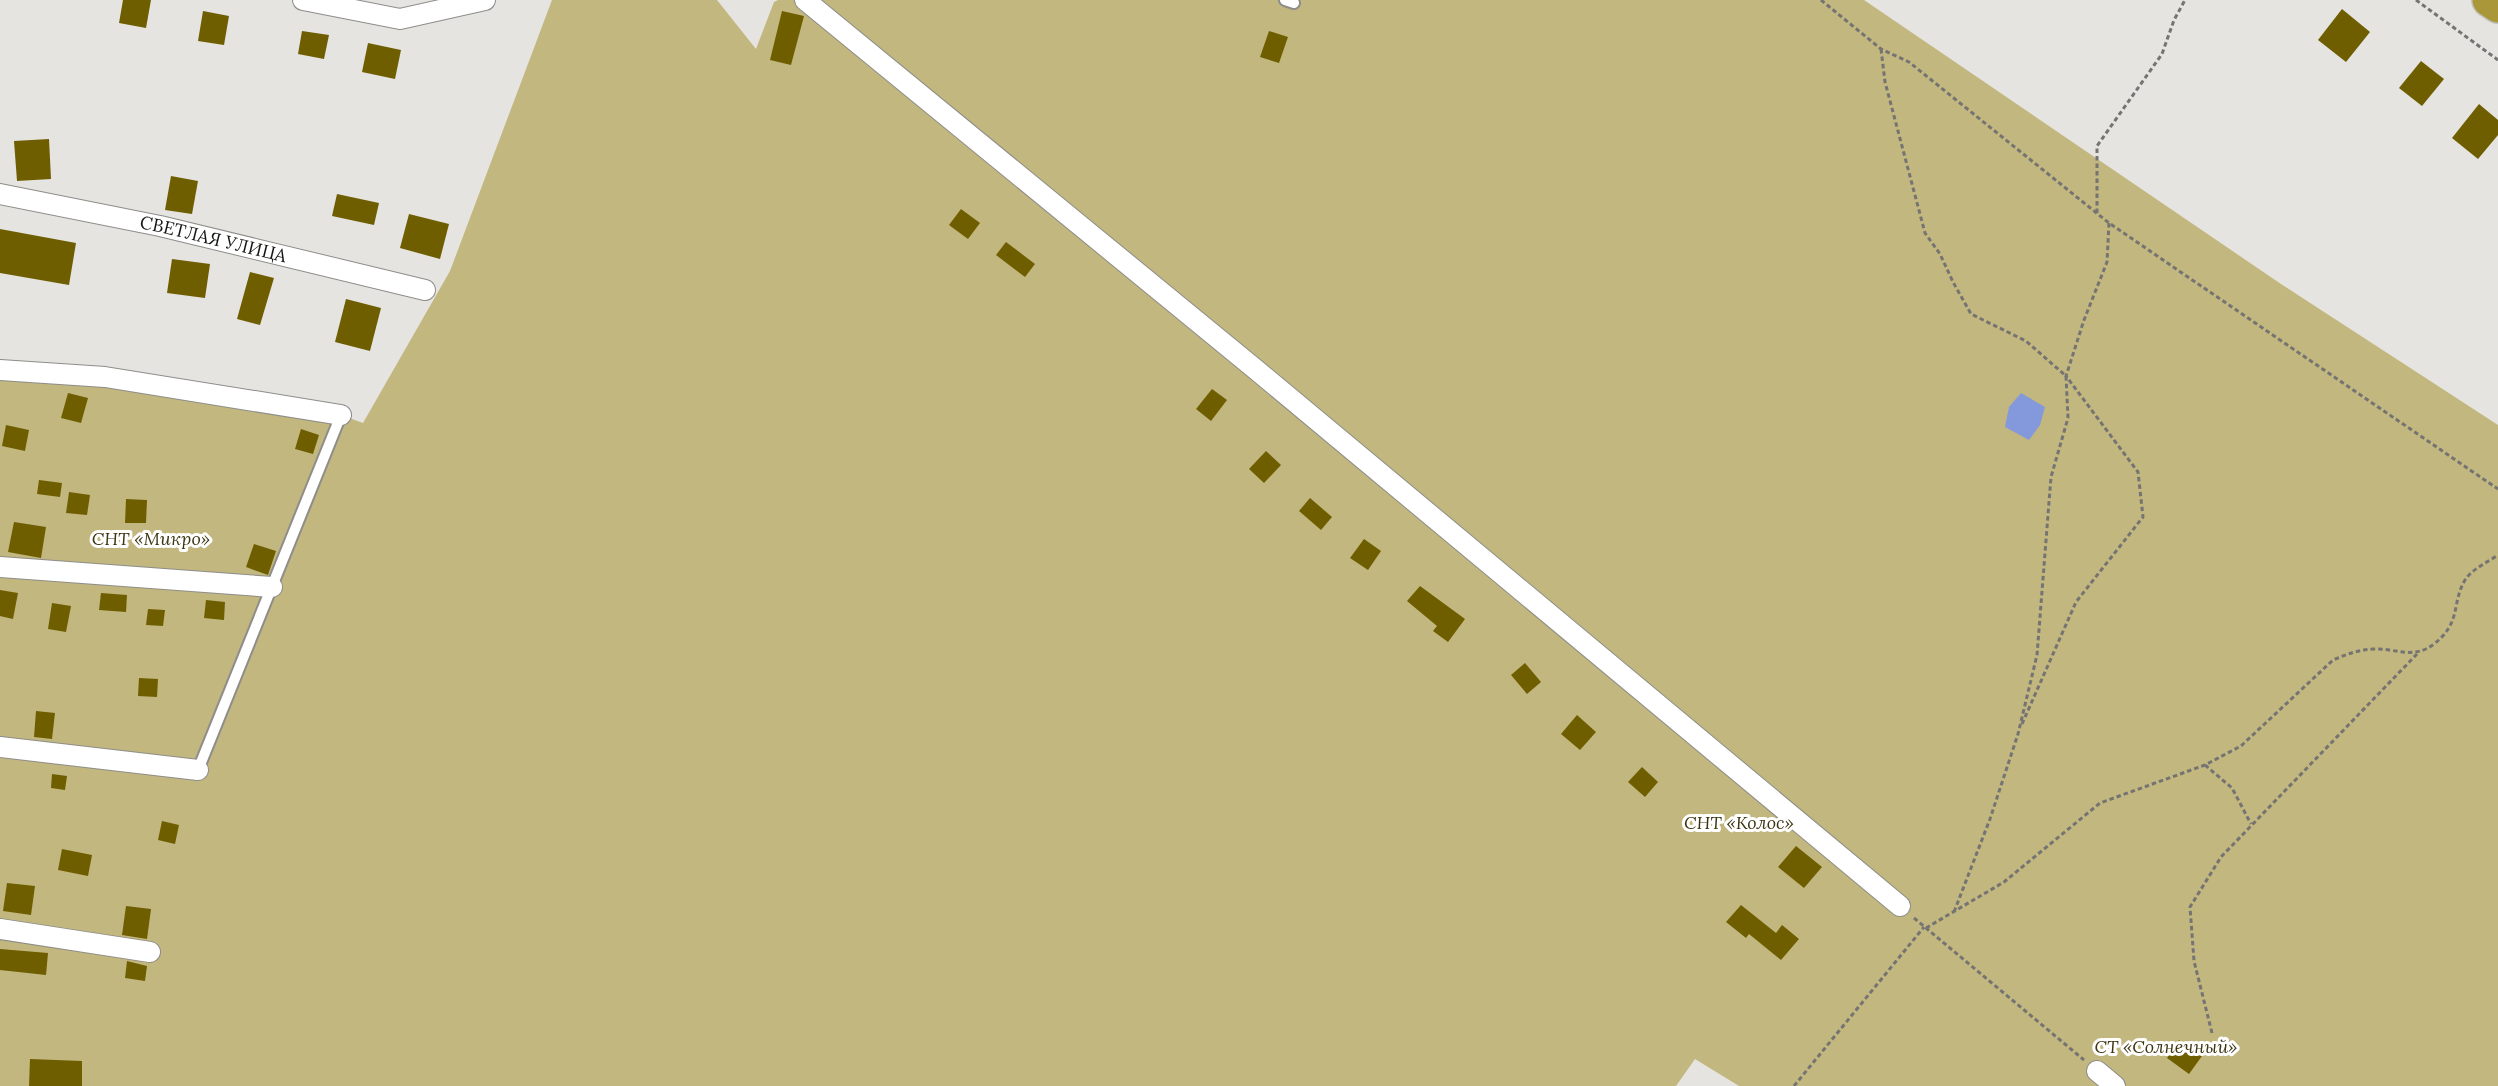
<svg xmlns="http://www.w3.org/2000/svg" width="2498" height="1086" viewBox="0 0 2498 1086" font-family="Lora,serif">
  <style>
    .green { fill: #c2b77f }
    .water { fill: #8399dc }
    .building { fill: #6e5e00 }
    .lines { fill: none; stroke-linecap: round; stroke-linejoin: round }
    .lane-casing { stroke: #8e8d89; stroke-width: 14 }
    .street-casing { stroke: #8e8d89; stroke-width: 22 }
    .highway-casing { stroke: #c3c2c2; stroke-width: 36 }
    .path { stroke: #757472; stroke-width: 3; stroke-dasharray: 4.5 3; stroke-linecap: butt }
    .lane { stroke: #fff; stroke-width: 10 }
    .street { stroke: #fff; stroke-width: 20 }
    .highway { stroke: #a99739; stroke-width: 33 }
    .labels { text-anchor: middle; stroke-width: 6; stroke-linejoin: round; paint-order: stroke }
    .street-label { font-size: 18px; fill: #171615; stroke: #fff }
    .park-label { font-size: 18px; font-style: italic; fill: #3d3613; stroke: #fff }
  </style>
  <rect width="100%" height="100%" fill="#e5e4e0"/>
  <polygon class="green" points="552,0 717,0 756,49 774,2 778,0 1864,0 2281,284 2498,425 2498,1086 1739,1086 1695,1059 1676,1086 0,1086 0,370 341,415 363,423 450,271"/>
  <polygon class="water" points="2021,393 2045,407 2040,425 2029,440 2005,427 2009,407"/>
  <g class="building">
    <polygon points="123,0 151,0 146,28 119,23"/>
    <polygon points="2342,9 2370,32 2346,62 2318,40"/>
    <polygon points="203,11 229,16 224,45 198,41"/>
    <polygon points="782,11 804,16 791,65 770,60"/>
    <polygon points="302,31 329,35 324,59 298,54"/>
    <polygon points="1269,31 1288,37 1279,63 1260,57"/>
    <polygon points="368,43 401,50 395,79 362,72"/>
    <polygon points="2421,61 2444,79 2422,106 2399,88"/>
    <polygon points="2479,104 2498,120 2498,135 2478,159 2452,138"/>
    <polygon points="49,139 51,179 17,181 14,141"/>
    <polygon points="171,176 198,181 192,214 165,210"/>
    <polygon points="337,194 379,203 374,225 332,216"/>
    <polygon points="961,209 980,223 968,239 949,225"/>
    <polygon points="409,214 449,224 440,259 400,248"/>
    <polygon points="0,229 76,243 69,285 0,273"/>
    <polygon points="1006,242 1035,264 1025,277 996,255"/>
    <polygon points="172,259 210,264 205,298 167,293"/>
    <polygon points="250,272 274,278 260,325 237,319"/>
    <polygon points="346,299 381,308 370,351 335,342"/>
    <polygon points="1212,389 1227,400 1211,421 1196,409"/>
    <polygon points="68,393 88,398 81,423 61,418"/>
    <polygon points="6,425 29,430 25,451 2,446"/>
    <polygon points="301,429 319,435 313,454 295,449"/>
    <polygon points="1266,451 1281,465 1264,483 1249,469"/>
    <polygon points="39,480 62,483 60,497 37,494"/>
    <polygon points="69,492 90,495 87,515 66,513"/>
    <polygon points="1310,498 1332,517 1321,530 1299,511"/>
    <polygon points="126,499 147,500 146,523 125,523"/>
    <polygon points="14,522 46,527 41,558 8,552"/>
    <polygon points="1364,539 1381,551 1368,570 1350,558"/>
    <polygon points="254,544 276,551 268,575 246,567"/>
    <polygon points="1420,586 1465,619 1448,642 1433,631 1437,626 1407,601"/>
    <polygon points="0,590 18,593 13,619 0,616"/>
    <polygon points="101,593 127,595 126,612 99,610"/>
    <polygon points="206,600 225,602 224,620 204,618"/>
    <polygon points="52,603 71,606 66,632 48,629"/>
    <polygon points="148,609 165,610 163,626 146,625"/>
    <polygon points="1525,663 1541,682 1527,694 1511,675"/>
    <polygon points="139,678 158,679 157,697 138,696"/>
    <polygon points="36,711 55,713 52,739 34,737"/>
    <polygon points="1577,715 1596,732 1580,750 1561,734"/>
    <polygon points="1642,767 1658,782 1645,797 1628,782"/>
    <polygon points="52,774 67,776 65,790 51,788"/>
    <polygon points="162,821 179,825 175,844 158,840"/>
    <polygon points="1796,846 1822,867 1804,888 1778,867"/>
    <polygon points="62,849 92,855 88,876 58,870"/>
    <polygon points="7,883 35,886 31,915 3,911"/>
    <polygon points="1741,905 1776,933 1782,925 1799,939 1781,960 1749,934 1746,938 1726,922"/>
    <polygon points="126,906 151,909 147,939 122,935"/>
    <polygon points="0,949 48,953 46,975 0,970"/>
    <polygon points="127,961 147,966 145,981 125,978"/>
    <polygon points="2179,1040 2202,1056 2189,1074 2167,1058"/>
    <polygon points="30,1059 82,1061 82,1086 29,1086"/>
  </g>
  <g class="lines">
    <defs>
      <g id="lane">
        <polyline points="1285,0 1294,3"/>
        <polyline points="198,770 341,415"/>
      </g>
      <g id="street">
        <polyline points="303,0 400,19 485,0"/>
        <polyline points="805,0 1254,368 1900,906"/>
        <path id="s1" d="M0,194L160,226L425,290"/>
        <polyline points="0,370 105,377 341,415"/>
        <polyline points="0,567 272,587"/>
        <polyline points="0,747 198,770"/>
        <polyline points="0,929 150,952"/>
        <polyline points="2097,1071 2115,1086"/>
      </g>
      <polyline id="highway" points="2489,0 2498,6"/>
    </defs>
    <use href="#lane" class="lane-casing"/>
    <use href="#street" class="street-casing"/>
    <use href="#highway" class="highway-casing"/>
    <g class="path">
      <polyline points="1821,0 1881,49 1909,62 2109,223 2498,489"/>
      <polyline points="2416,0 2498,60"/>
      <polyline points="1881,49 1885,82 1925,233 1940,254 1953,282 1971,314 2026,341 2066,376 2068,418 2051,477 2037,655 2018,734 1990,819 1954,912"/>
      <polyline points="2097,213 2097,146 2162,54 2174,20 2185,0"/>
      <polyline points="2022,724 2076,602 2143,517 2138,472 2066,376 2084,320 2107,262 2109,223"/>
      <polyline points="2205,765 2232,788 2251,824"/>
      <polyline points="1914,918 2084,1060"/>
      <path d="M1926,928L2004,882L2100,803L2205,765L2241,746L2333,660C2347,654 2358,650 2373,649C2396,648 2413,660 2434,644C2462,622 2451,604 2465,580C2472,569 2488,562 2498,555"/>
      <polyline points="2212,1033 2194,961 2190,907 2221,857 2417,654"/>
      <polyline points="1794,1086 1924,927"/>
    </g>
    <use href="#lane" class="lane"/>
    <use href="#street" class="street"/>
    <use href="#highway" class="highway"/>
  </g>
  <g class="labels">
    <g class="street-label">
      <text dy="6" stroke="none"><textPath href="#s1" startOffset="218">СВЕТЛАЯ УЛИЦА</textPath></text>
    </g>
    <g class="park-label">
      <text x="151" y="545">СНТ «Микро»</text>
      <text x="1739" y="829">СНТ «Колос»</text>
      <text x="2166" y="1053">СТ «Солнечный»</text>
    </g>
  </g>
</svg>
